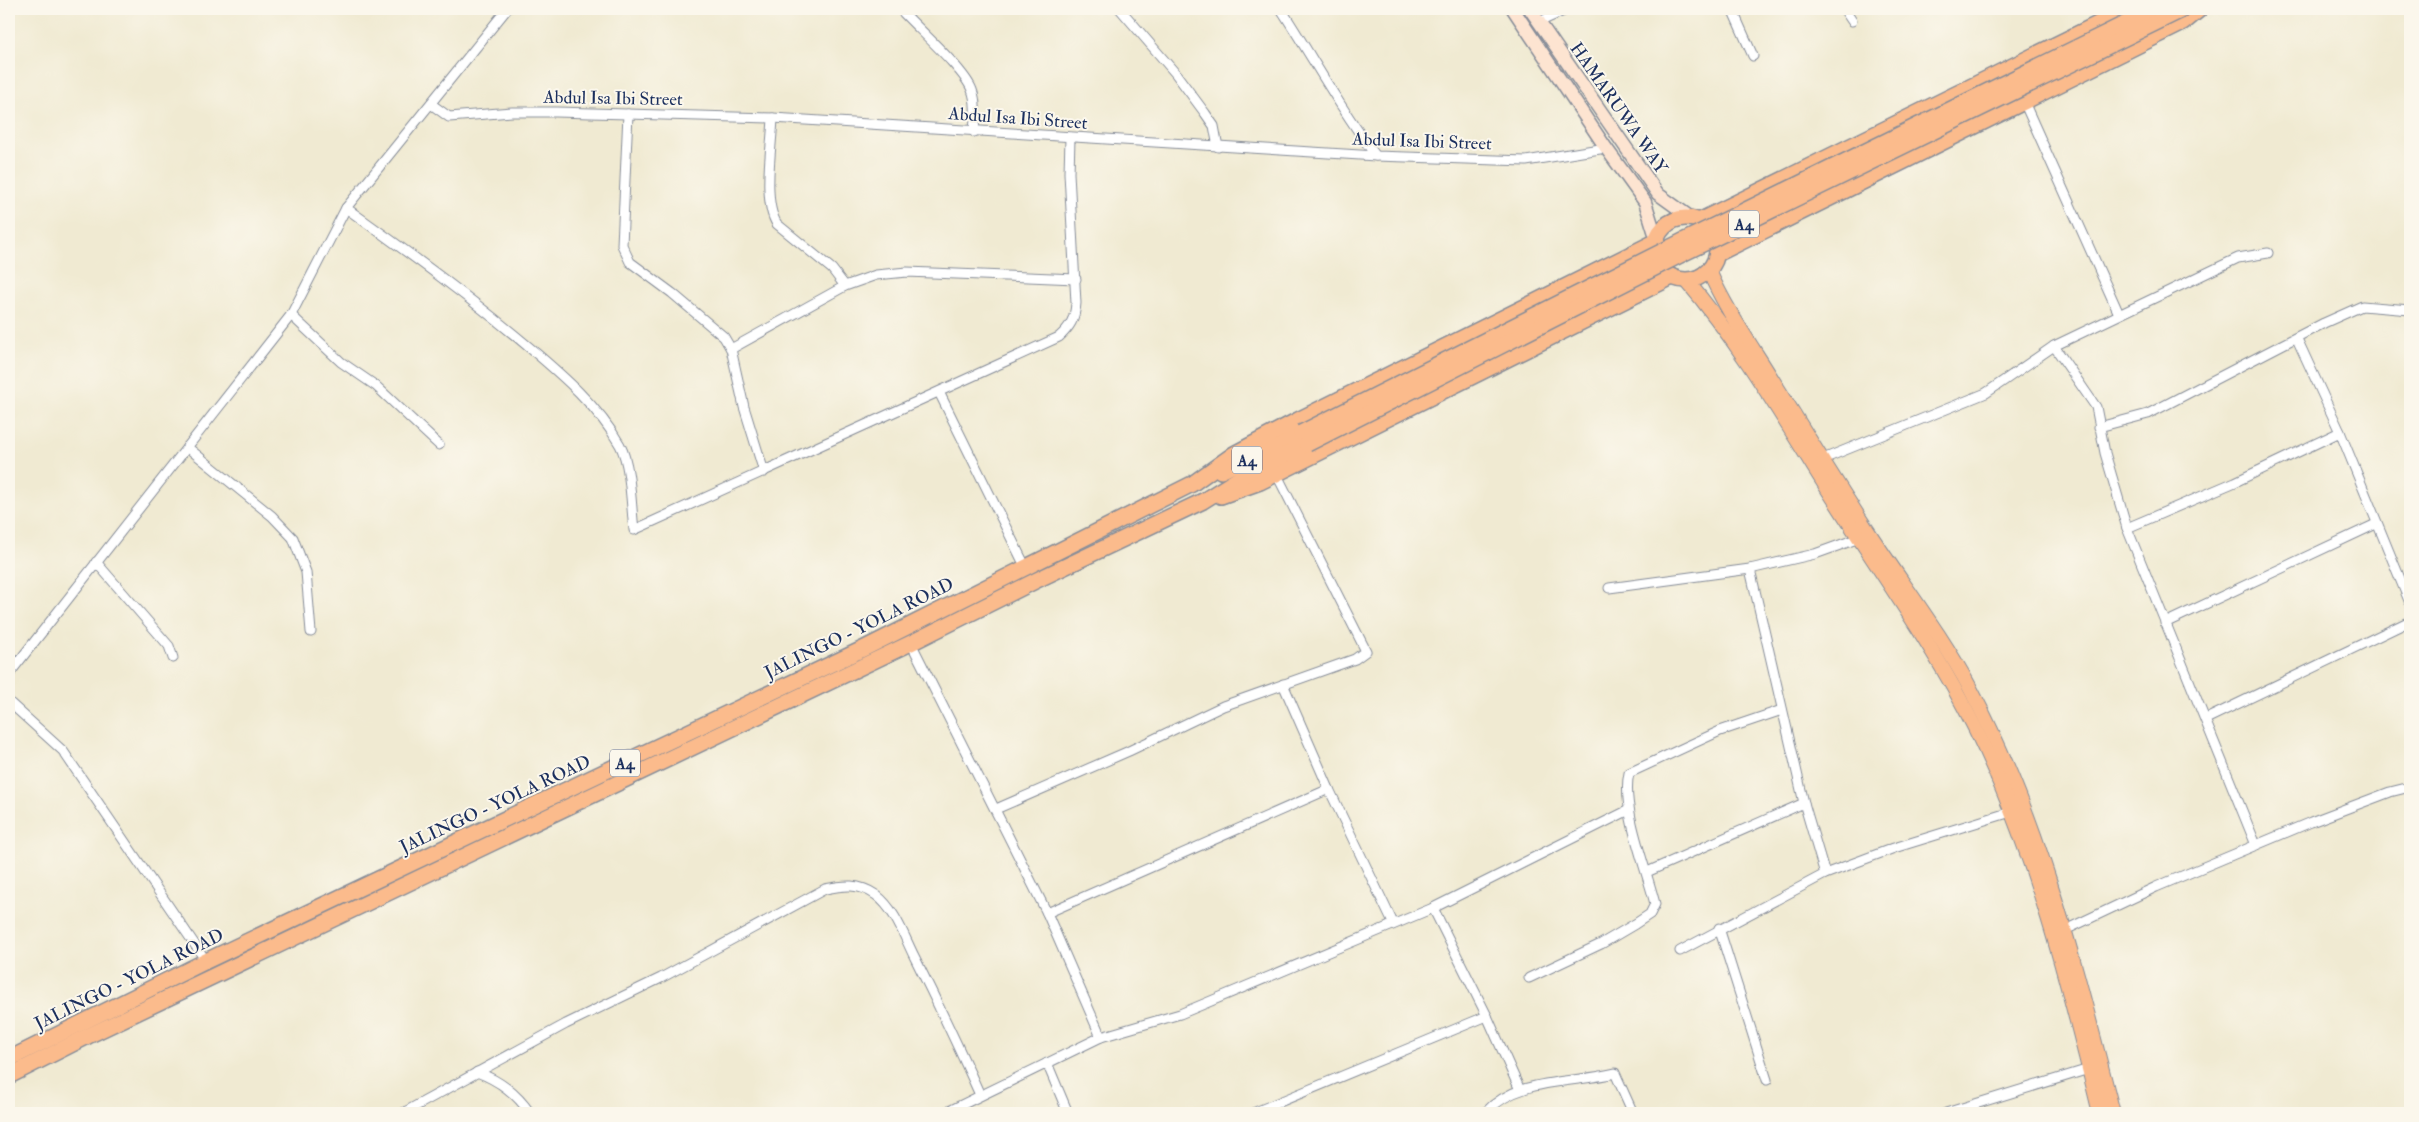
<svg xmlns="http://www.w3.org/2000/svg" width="2419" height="1122" viewBox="0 0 2419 1122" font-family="'IM FELL Double Pica',serif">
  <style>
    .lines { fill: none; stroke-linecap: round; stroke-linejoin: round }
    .minor-casing { stroke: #868c98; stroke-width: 11 }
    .secondary-casing { stroke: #868c98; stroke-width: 15 }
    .primary-casing { stroke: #868c98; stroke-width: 16 }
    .trunk-casing { stroke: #868c98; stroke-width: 18 }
    .minor { stroke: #fff; stroke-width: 9 }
    .secondary { stroke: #fde4d1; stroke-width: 12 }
    .primary { stroke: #fbbb8c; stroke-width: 14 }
    .trunk { stroke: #fbbb8c; stroke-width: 15 }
    .trunk-bridge-casing { stroke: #868c98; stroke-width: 18; stroke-linecap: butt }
    .trunk-bridge { stroke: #fbbb8c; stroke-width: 15 }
    .labels { text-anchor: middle; stroke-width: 4; stroke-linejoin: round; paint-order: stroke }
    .shield { fill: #fbf7ec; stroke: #5e6b89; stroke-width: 1 }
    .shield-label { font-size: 16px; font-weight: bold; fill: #1b2f5e }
    .street-label { font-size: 18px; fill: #1b2f5e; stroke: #fbf7ec }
  </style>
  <rect width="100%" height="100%" fill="#fbf7ec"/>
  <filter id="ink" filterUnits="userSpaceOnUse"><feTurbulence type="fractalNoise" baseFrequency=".02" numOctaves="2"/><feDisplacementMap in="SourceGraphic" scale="10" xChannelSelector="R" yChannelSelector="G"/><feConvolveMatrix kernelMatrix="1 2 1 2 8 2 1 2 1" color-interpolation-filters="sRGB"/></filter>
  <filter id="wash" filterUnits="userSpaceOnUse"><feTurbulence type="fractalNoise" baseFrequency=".0096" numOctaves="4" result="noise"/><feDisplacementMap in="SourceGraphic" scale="20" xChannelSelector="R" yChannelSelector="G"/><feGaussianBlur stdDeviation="1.12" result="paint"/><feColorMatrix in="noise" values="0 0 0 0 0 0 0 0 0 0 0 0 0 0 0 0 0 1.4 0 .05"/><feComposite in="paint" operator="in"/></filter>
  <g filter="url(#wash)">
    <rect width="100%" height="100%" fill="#f0ead2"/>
  </g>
  <g filter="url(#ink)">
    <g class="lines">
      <defs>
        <g id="minor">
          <path d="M900,9C917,28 964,69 972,90C977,103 975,118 974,132"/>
          <polyline points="1120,9 1176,74 1205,113 1214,126 1218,147"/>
          <path d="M1281,9C1313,58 1340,109 1376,156"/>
          <polyline points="1732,9 1753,56"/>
          <polyline points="1844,9 1852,21"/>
          <polyline points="1539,22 1568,9"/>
          <polyline points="2024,102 2119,314"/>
          <polyline points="431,104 449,117 512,112 556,112 773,118 1376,156 1526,161 1606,148"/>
          <polyline points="628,114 622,245 630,262 672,293 724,337 731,349 744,407 764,472"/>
          <path d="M773,118C772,146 762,201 777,224L832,269L845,286"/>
          <path d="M346,208C409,253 471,298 530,348C563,376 598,406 620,445C631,466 631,506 634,530L1059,337C1070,327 1075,319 1076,303L1069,173L1070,138"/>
          <polyline points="291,315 341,362 376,386 439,445"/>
          <polyline points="2297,339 2340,432 2410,603"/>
          <polyline points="2054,346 2096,407 2105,453 2127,528 2256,845"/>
          <polyline points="731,349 845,286 876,275 907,272 1076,279"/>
          <polyline points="939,392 1025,566"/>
          <polyline points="2099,427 2148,414 2324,323 2362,306 2410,310"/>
          <polyline points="187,447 272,516 293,538 306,572 311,632"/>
          <polyline points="1823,459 1986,393 2054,346 2238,258 2268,253"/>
          <polyline points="2127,528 2235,482 2340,432"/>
          <polyline points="96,562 169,646 173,658"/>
          <polyline points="1609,588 1750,569"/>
          <polyline points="2165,623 2376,524"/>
          <polyline points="911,643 1047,913 1101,1037"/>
          <polyline points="9,674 291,315 346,208 507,9"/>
          <polyline points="1283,684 1329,789 1393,923"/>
          <polyline points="9,702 63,751 206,961"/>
          <polyline points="2206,719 2410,621"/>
          <polyline points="996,809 1129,751 1223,706 1355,659 1366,651 1276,473"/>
          <polyline points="1647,872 1804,803"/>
          <polyline points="1825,874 1894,848 2011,812"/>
          <polyline points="1433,908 1487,1016 1520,1090"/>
          <polyline points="1047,913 1329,789"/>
          <polyline points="1719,928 1767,1080"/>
          <polyline points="2061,932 2156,887 2311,822 2390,792 2410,787"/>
          <polyline points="1680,951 1825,874 1804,803 1750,569 1815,554 1862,537"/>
          <path d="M1529,978L1601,944L1635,924L1650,914L1655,904C1646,867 1621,808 1629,773L1720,731L1782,710"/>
          <polyline points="1047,1063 1068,1113"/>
          <path d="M477,1072C500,1081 516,1093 530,1113"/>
          <path d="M403,1113L566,1024L661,978L825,889C844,885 859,883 876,895C895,909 904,936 914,956C937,1002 959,1048 980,1095"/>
          <polyline points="945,1113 1101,1037 1180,1014 1433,908 1629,810"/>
          <polyline points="1253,1113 1487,1016"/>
          <path d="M1485,1113C1518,1077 1572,1084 1615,1073L1633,1113"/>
          <polyline points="1946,1113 2089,1069"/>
        </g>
        <g id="secondary">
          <polyline points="1513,9 1606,148 1645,202 1656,237"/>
          <polyline points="1530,9 1658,194 1690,217"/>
        </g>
        <g id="primary">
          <path d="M1709,271C1726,310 1751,345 1773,381C1805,432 1836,483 1869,533C1903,585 1941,634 1970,688C2042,824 2075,966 2113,1113"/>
          <path d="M1686,280C1743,347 1787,425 1834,499C1882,575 1935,647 1975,728C2035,850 2068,982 2100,1113"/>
        </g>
        <g id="trunk">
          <circle cx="1686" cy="249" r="31"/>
          <polyline points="1701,220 2128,9"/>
          <polyline points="1717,254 2183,23 2200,9"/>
          <polyline points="1221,471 1301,433"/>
          <polyline points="1221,496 1260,482 1672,277"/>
          <polyline points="9,1059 206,961 865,648 1192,484 1234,454 1298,420 1655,242"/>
          <polyline points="9,1076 88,1036 911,643 1037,580 1203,501 1246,474 1307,444"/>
        </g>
      </defs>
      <use href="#minor" class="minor-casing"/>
      <use href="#secondary" class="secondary-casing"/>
      <use href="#primary" class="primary-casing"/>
      <use href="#trunk" class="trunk-casing"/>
      <use href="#minor" class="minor"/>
      <use href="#secondary" class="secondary"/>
      <use href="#primary" class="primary"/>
      <use href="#trunk" class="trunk"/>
      <defs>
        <g id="trunk-bridge">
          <polyline points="1301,433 1683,241 2155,9"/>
          <polyline points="1307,444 1684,253 2184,9"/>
        </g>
      </defs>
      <use href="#trunk-bridge" class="trunk-bridge-casing"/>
      <use href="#trunk-bridge" class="trunk-bridge"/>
    </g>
  </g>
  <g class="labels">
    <g class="shield">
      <rect x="1729" y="210.5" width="30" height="27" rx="4"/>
      <rect x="1232" y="446.5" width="30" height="27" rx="4"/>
      <rect x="610" y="749.5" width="30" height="27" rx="4"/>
    </g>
    <g class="shield-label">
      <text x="1744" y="230">A4</text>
      <text x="1247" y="466">A4</text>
      <text x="625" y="769">A4</text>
    </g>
    <g class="street-label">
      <text transform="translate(613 98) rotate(1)" y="6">Abdul Isa Ibi Street</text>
      <text transform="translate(1619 108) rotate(55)" y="6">HAMARUWA WAY</text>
      <text transform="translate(1018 118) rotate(4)" y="6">Abdul Isa Ibi Street</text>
      <text transform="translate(1422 141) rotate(2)" y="6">Abdul Isa Ibi Street</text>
      <text transform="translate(859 628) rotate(-26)" y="6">JALINGO - YOLA ROAD</text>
      <text transform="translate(495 804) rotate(-25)" y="6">JALINGO - YOLA ROAD</text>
      <text transform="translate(129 979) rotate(-26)" y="6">JALINGO - YOLA ROAD</text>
    </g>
  </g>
  <rect width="2419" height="1122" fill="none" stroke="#fbf7ec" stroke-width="30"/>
</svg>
